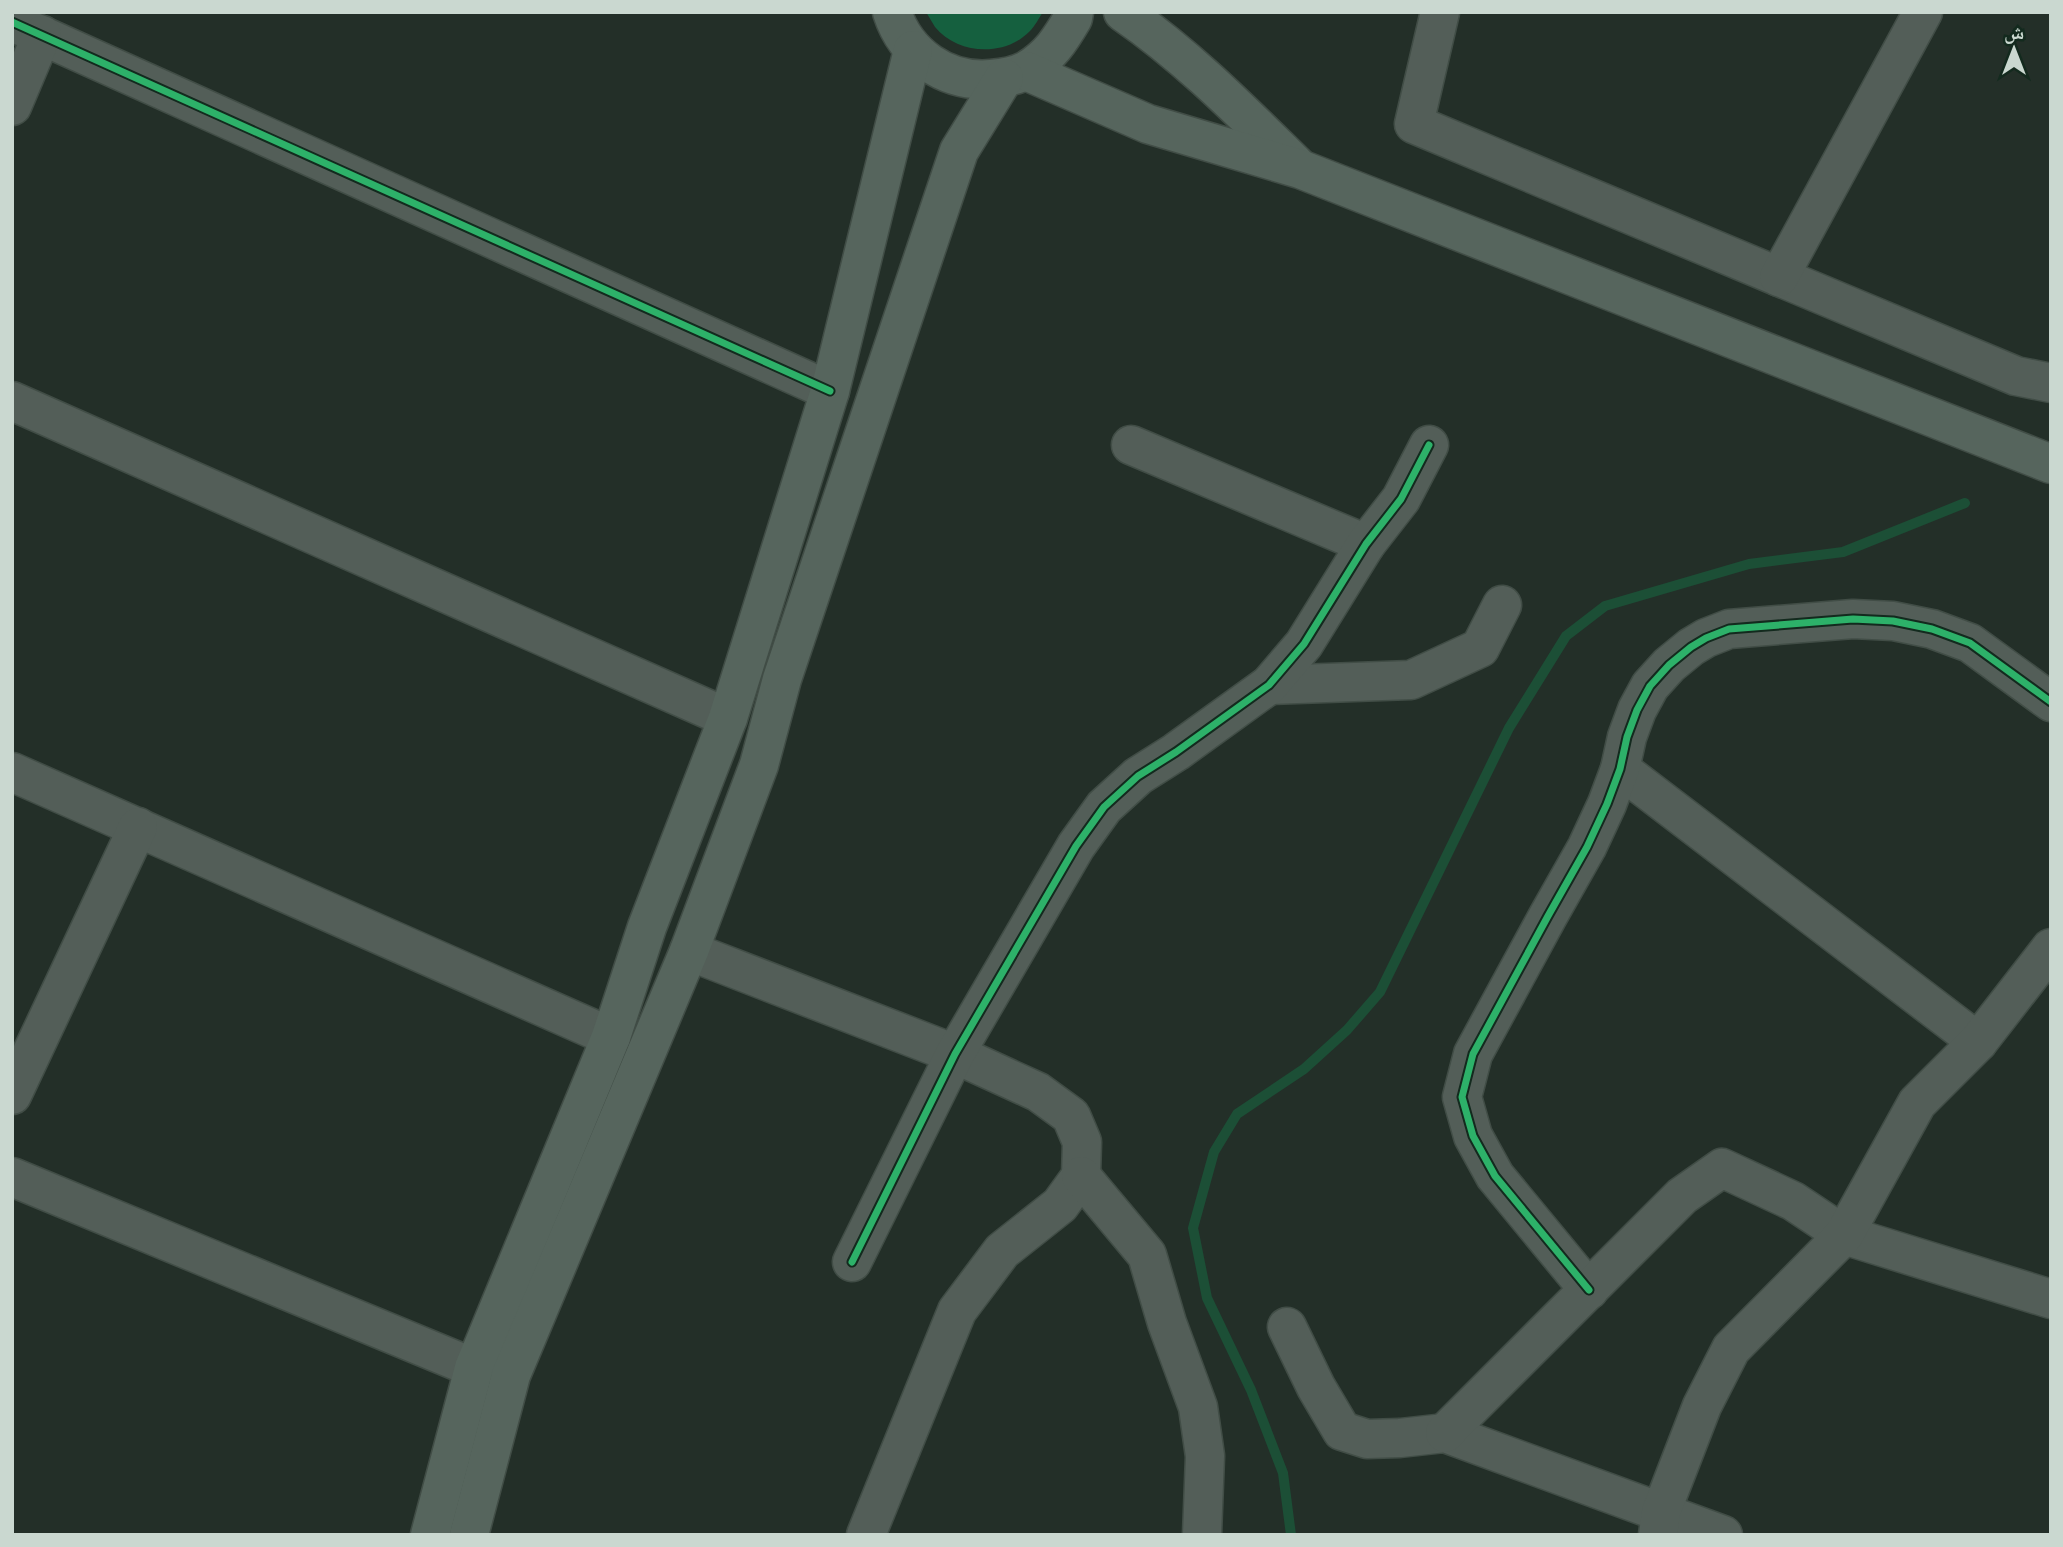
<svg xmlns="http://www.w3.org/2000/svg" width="2063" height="1547" viewBox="0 0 2063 1547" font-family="Georgia,'Noto Naskh Arabic',serif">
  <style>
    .green { fill: #15603f }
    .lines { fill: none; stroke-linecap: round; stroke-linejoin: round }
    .stream { stroke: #1c4f36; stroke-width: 10 }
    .minor-casing { stroke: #414d46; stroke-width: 41 }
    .major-casing { stroke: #414d46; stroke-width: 41 }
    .minor { stroke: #535e58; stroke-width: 38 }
    .major { stroke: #56655d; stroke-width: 38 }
    .cycleway-casing { stroke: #132a1e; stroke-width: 11 }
    .cycleway { stroke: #2db169; stroke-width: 7 }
  </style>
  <rect width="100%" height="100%" fill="#232f28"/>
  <path class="green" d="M926,12H1043C1039,18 1035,26 1030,31C1005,57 958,55 935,27C932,22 929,17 926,12Z"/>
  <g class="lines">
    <polyline class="stream" points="1291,1535 1283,1473 1251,1390 1207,1298 1193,1228 1214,1152 1237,1114 1304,1069 1347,1030 1380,992 1509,728 1566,636 1605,606 1749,564 1843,552 1965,503"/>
    <defs>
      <g id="minor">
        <polyline points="1440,12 1414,124 2016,376 2051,383"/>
        <polyline points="12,22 830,391"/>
        <polyline points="12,106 42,35"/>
        <polyline points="1779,277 1923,12"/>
        <polyline points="12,401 728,718"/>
        <polyline points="1131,445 1366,544"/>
        <polyline points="1269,685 1411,680 1480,648 1502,605"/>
        <polyline points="1620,769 1978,1042"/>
        <polyline points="12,772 611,1037"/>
        <polyline points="689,951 955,1054 1038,1092 1071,1116 1082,1142 1081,1176 1060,1205 1002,1251 957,1311 866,1535"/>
        <polyline points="12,1095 138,827"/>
        <polyline points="1081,1176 1147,1255 1167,1323 1198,1407 1205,1456 1202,1535"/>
        <polyline points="12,1177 474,1368"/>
        <polyline points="852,1262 955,1054 1076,846 1104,807 1138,776 1176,752 1269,685 1304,644 1366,544 1401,499 1429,445"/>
        <polyline points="1589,1290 1495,1176 1473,1136 1462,1097 1473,1054 1548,916 1587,847 1607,804 1620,769 1627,737 1637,710 1650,686 1669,665 1691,647 1706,638 1729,629 1853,619 1893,621 1932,629 1970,643 2051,702"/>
        <polyline points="1287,1327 1316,1387 1342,1431 1367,1439 1400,1438 1445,1433 1723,1535"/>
        <polyline points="1445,1433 1682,1196 1722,1168 1793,1201 1844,1235 2051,1299"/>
        <polyline points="1658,1535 1661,1512 1702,1406 1731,1349 1844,1235 1917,1103 1978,1042 2051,948"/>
      </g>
      <g id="major">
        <path d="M892,12C906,55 946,83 991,79C1003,78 1016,76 1027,70C1050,56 1060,40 1073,18L1074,12"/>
        <path d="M1123,12C1187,56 1241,111 1296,165"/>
        <polyline points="1026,71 1148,124 1300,169 2051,464"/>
        <polyline points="430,1535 474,1368 611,1037 647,927 728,718 830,391 913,50"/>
        <polyline points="469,1535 511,1375 689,951 759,765 782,679 959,151 1004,78"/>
      </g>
    </defs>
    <use href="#minor" class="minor-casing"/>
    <use href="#major" class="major-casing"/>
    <use href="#minor" class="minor"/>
    <use href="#major" class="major"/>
    <defs>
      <g id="cycleway">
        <polyline points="12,22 830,391"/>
        <polyline points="852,1262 955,1054 1076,846 1104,807 1138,776 1176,752 1269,685 1304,644 1366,544 1401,499 1429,445"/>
        <polyline points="1589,1290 1495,1176 1473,1136 1462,1097 1473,1054 1548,916 1587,847 1607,804 1620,769 1627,737 1637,710 1650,686 1669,665 1691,647 1706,638 1729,629 1853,619 1893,621 1932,629 1970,643 2051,702"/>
      </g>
    </defs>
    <use href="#cycleway" class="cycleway-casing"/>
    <use href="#cycleway" class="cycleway"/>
  </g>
  <rect width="2063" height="1547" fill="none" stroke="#cad8d0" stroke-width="28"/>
  <g transform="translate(2014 49)" stroke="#132a1e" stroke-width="5" paint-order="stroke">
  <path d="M0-5L12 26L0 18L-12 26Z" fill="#cad8d0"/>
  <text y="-10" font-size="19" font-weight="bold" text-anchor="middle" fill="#cad8d0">ش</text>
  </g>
</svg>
